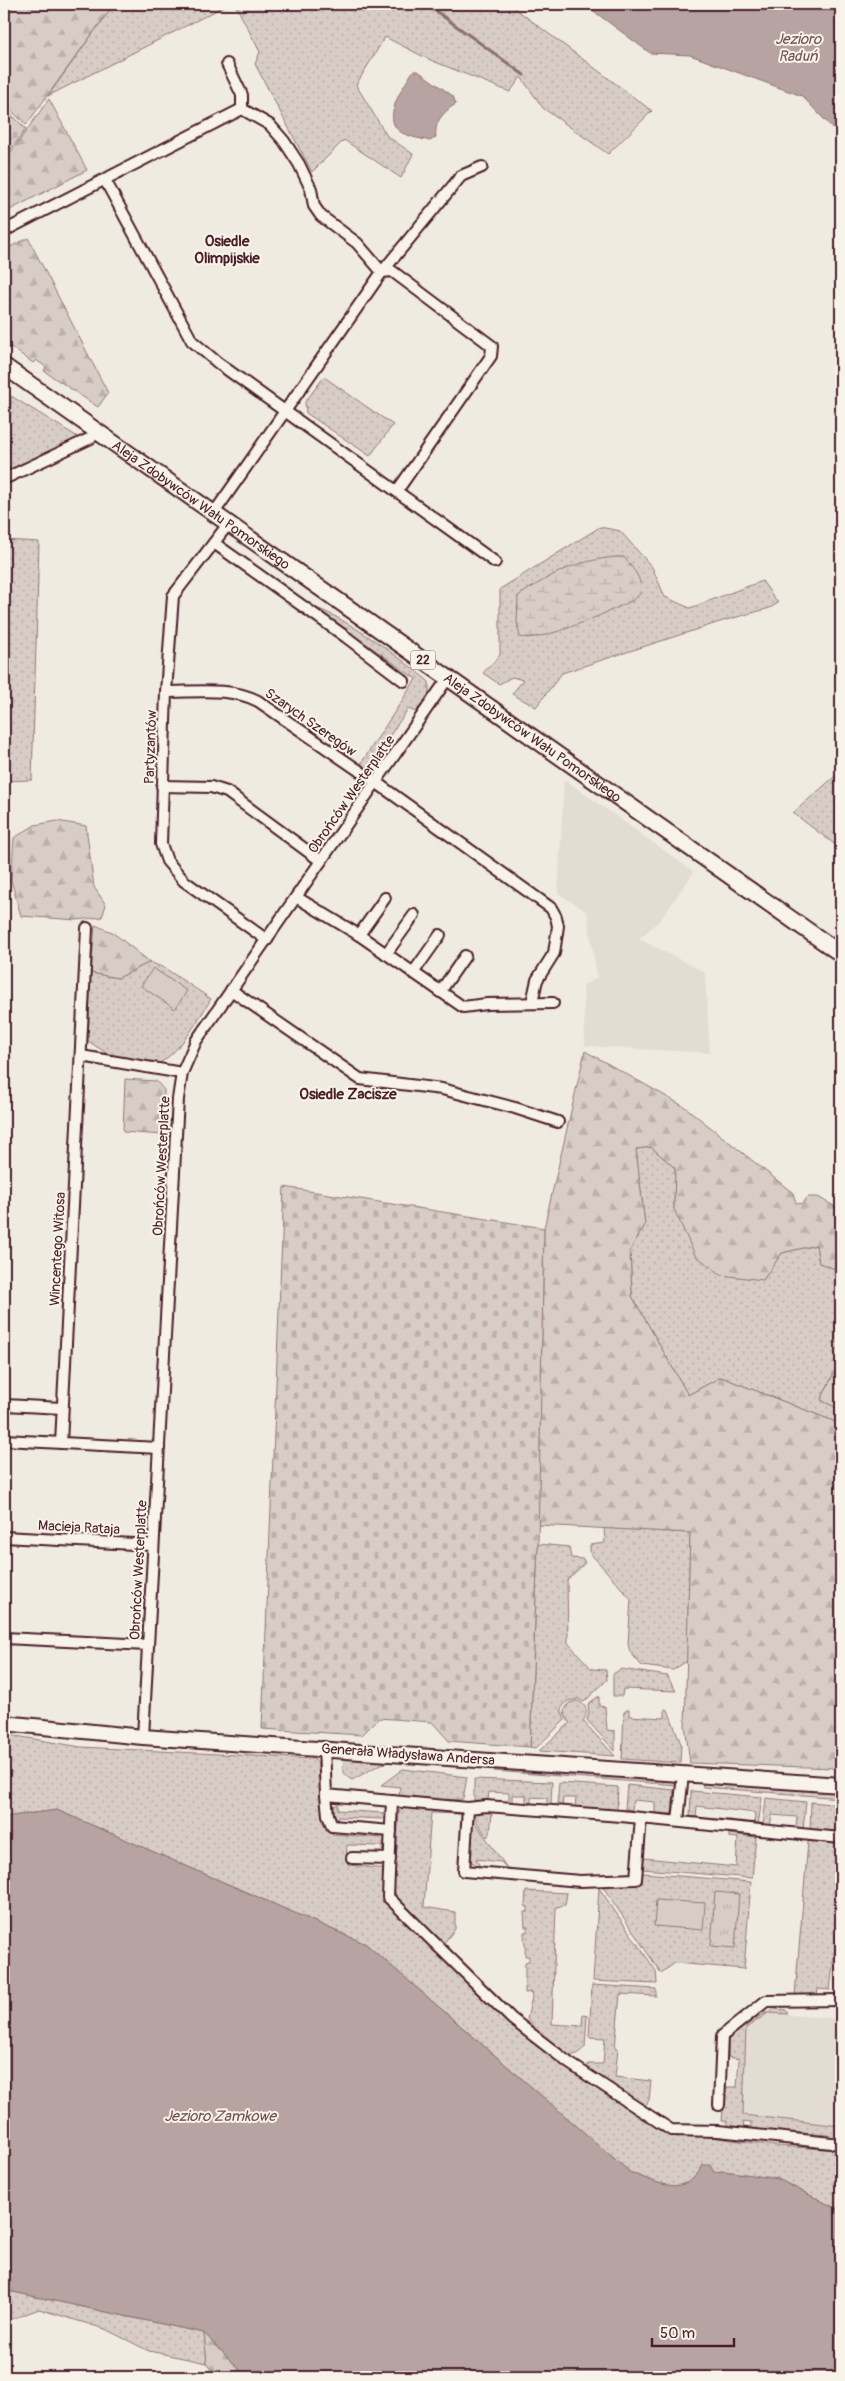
<svg xmlns="http://www.w3.org/2000/svg" width="845" height="2381" viewBox="0 0 845 2381" font-family="Pangolin,sans-serif">
  <style>
    .built { fill: #e3dcd2 }
    .grass { fill: url(#grass-dots); stroke: #917678 }
    .forest { fill: url(#forest-firs); stroke: #917678 }
    .wetland { fill: url(#wetland-marsh); stroke: #917678 }
    .cemetery { fill: url(#cemetery-stones); stroke: #917678 }
    .park { fill: url(#park-tufts); stroke: #917678 }
    .pitch { fill: #d8cdc6; stroke: #917678 }
    .water { fill: #b7a4a2; stroke: #8b6f72 }
    .lines { fill: none; stroke-linecap: round; stroke-linejoin: round }
    .stream { stroke: #8b6f72; stroke-width: 3 }
    .minor-casing { stroke: #4a1f2b; stroke-width: 14 }
    .secondary-casing { stroke: #4a1f2b; stroke-width: 18 }
    .primary-casing { stroke: #4a1f2b; stroke-width: 19 }
    .minor { stroke: #f7f3e8; stroke-width: 10 }
    .secondary { stroke: #f7f3e8; stroke-width: 14 }
    .primary { stroke: #f7f3e8; stroke-width: 15 }
    .labels { text-anchor: middle; stroke-width: 4; stroke-linejoin: round; paint-order: stroke }
    .shield { fill: #f7f3e8; stroke: #7e5f64; stroke-width: 1 }
    .shield-label { font-size: 12px; font-weight: bold; fill: #4a1f2b }
    .street-label { font-size: 14px; fill: #4a1f2b; stroke: #f7f3e8 }
    .water-label { font-size: 15px; font-style: italic; fill: #704e55; stroke: #f7f3e8 }
    .neighbourhood-label { font-size: 15px; font-weight: bold; fill: #4a1f2b; stroke: #f7f3e8 }
  </style>
  <defs>
    <pattern id="grass-dots" width="8" height="8" patternUnits="userSpaceOnUse" patternTransform="scale(1.25)"><rect width="8" height="8" fill="#d8cdc6"/><path d="M2 2h.1M6 6h.1" fill="none" stroke="#bbb0aa" stroke-width="1.8" stroke-linecap="round"/></pattern>
    <pattern id="forest-firs" width="22" height="20" patternUnits="userSpaceOnUse" patternTransform="scale(1.25)"><rect width="22" height="20" fill="#d8cdc6"/><path d="M5 1l3.5 6h-7zM16 11l3.5 6h-7z" fill="#bbb0aa"/></pattern>
    <pattern id="wetland-marsh" width="20" height="14" patternUnits="userSpaceOnUse" patternTransform="scale(1.25)"><rect width="20" height="14" fill="#d8cdc6"/><path d="M1 5h8M5 5V1M11 12h8M15 12V8" fill="none" stroke="#bbb0aa"/></pattern>
    <pattern id="cemetery-stones" width="16" height="16" patternUnits="userSpaceOnUse" patternTransform="scale(1.25)"><rect width="16" height="16" fill="#d8cdc6"/><path d="M2 7V4a2 2 0 0 1 4 0v3zM10 15v-3a2 2 0 0 1 4 0v3z" fill="#bbb0aa"/></pattern>
    <pattern id="park-tufts" width="24" height="20" patternUnits="userSpaceOnUse" patternTransform="scale(1.25)"><rect width="24" height="20" fill="#d8cdc6"/><path d="M3 7l-1-3M5 7V3M7 7l1-3M15 17l-1-3M17 17v-4M19 17l1-3" fill="none" stroke="#bbb0aa"/></pattern>
  </defs>
  <rect width="100%" height="100%" fill="#f0ebe0"/>
  <filter id="ink" filterUnits="userSpaceOnUse"><feTurbulence type="fractalNoise" baseFrequency=".02" numOctaves="2"/><feDisplacementMap in="SourceGraphic" scale="10" xChannelSelector="R" yChannelSelector="G"/><feConvolveMatrix kernelMatrix="1 2 1 2 8 2 1 2 1" color-interpolation-filters="sRGB"/></filter>
  <g filter="url(#ink)">
    <g class="built">
      <polygon points="564,779 694,872 660,920 639,939 705,972 710,1053 585,1046 583,985 597,978 587,912 558,893"/>
      <polygon points="768,2013 841,2019 841,2126 743,2115 746,2028"/>
    </g>
    <g class="grass">
      <polygon points="114,4 229,4 48,96"/>
      <polygon points="235,4 509,4 652,111 608,154 543,108 521,77 510,92 428,59 385,37 356,85 387,136 413,154 401,178 344,140 312,172 255,64 260,52"/>
      <polygon points="324,377 393,425 370,456 306,413 305,402"/>
      <polygon points="11,396 81,439 9,470"/>
      <polygon points="600,527 620,531 652,567 665,597 690,608 762,581 778,603 770,608 723,621 562,673 536,707 512,694 523,680 512,677 499,684 483,673 500,655 500,589"/>
      <polygon points="4,540 39,542 32,780 4,781"/>
      <path d="M316,608C344,617 406,661 429,682V695L416,712L408,709L376,756L380,768L368,777L360,765L416,679Z"/>
      <polygon points="841,771 841,849 793,813"/>
      <path d="M150,962L166,969L211,999C196,1023 182,1050 157,1065L108,1054L88,1041L91,973L118,978Z"/>
      <polygon points="651,1147 675,1168 674,1209 763,1280 782,1253 816,1245 819,1263 841,1271 841,1358 821,1400 841,1410 841,1424 721,1377 688,1395 632,1296 630,1250 645,1225 636,1149"/>
      <polygon points="604,1528 690,1533 687,1661 673,1670 642,1666 630,1652 628,1644 631,1599 590,1553 590,1545 605,1543"/>
      <polygon points="538,1544 569,1547 571,1558 583,1559 585,1563 567,1580 568,1643 592,1669 606,1670 607,1680 584,1702 578,1699 567,1701 561,1709 565,1720 536,1748 530,1747"/>
      <polygon points="621,1669 667,1676 676,1691 623,1689 622,1696 613,1696 613,1674"/>
      <polygon points="599,1696 599,1706 605,1707 607,1730 615,1731 615,1751 587,1720 589,1713 588,1704"/>
      <path d="M576,1701C587,1703 589,1713 583,1721L615,1756L539,1751L570,1723L566,1718L564,1711L569,1703Z"/>
      <polygon points="629,1709 629,1716 665,1718 665,1709 668,1710 681,1744 680,1763 622,1759 624,1712"/>
      <path d="M4,1734L81,1747L314,1759L317,1761L324,1810L332,1828V1834L381,1838V1833L385,1837L386,1848L382,1851V1846L347,1845L346,1860L349,1865L385,1869L383,1901L443,1957L565,2065L664,2130L674,2134L703,2136L776,2146L841,2150V2211L778,2179L724,2171L714,2172L703,2166C684,2199 659,2183 631,2173L366,1944L57,1810L4,1817Z"/>
      <path d="M347,1758L387,1760V1763L381,1764L352,1780C344,1776 342,1770 344,1761Z"/>
      <polygon points="509,1768 674,1778 677,1785 494,1771"/>
      <polygon points="403,1769 467,1777 463,1799 435,1800 399,1796 400,1787 381,1785"/>
      <polygon points="474,1779 552,1782 551,1804 547,1804 547,1798 531,1797 531,1803 526,1803 526,1795 512,1795 512,1802 509,1801 509,1793 489,1792 488,1801 474,1800"/>
      <polygon points="702,1782 840,1790 840,1798 703,1787"/>
      <polygon points="559,1783 618,1787 617,1810 575,1807 576,1798 563,1798 562,1806 557,1806"/>
      <polygon points="627,1785 674,1790 672,1814 655,1813 655,1802 633,1800 632,1810 625,1809"/>
      <polygon points="691,1791 762,1797 758,1826 754,1826 755,1813 697,1806 696,1818 690,1818"/>
      <polygon points="766,1798 806,1802 803,1830 796,1829 797,1817 772,1815 770,1827 763,1826"/>
      <polygon points="811,1802 841,1805 841,1832 810,1830"/>
      <polygon points="338,1804 338,1810 382,1813 383,1819 338,1817 337,1823 332,1817 334,1806"/>
      <polygon points="402,1805 459,1810 460,1814 431,1813 424,1907 455,1912 455,1929 443,1944 399,1902 394,1890 399,1812"/>
      <polygon points="492,1812 490,1833 487,1837 474,1817 480,1813"/>
      <polygon points="472,1818 507,1868 501,1862 476,1859 481,1868 470,1861"/>
      <polygon points="729,1834 756,1837 752,1878 643,1869 644,1858 736,1867 738,1838 729,1837"/>
      <polygon points="811,1840 841,1843 839,1914 830,1990 818,1989 817,1996 795,1995 808,1842"/>
      <polygon points="643,1873 751,1882 744,1969 675,1963 661,1973 601,1884 642,1883"/>
      <polygon points="599,1888 656,1971 657,1984 593,1981"/>
      <path d="M526,1891L567,1893L565,1905L556,1907L552,2024L582,2026L583,2014L587,2015L585,2047C581,2051 574,2057 568,2056C555,2054 535,2029 527,2019L532,1997L531,1992L525,1993V1962L529,1961V1956H525C526,1947 524,1941 524,1932H528V1927H525L524,1912H528V1907L525,1906Z"/>
      <polygon points="592,1985 656,1989 656,1996 620,1994 615,2048 618,2048 615,2077 651,2081 649,2100 644,2108 588,2071 588,2064 603,2064 605,2038 589,2037"/>
      <path d="M774,2009L786,2010L788,2014L768,2013L746,2028L743,2115L841,2126V2139L830,2138L828,2135L751,2129V2123L744,2122L743,2128H727V2121H722L725,2087H737L739,2059L728,2057V2040C742,2029 758,2015 774,2009Z"/>
      <polygon points="4,2290 204,2333 207,2363 149,2351 105,2329 39,2309 4,2322"/>
    </g>
    <g class="forest">
      <polygon points="4,4 114,4 26,125 4,103"/>
      <polygon points="49,99 87,170 4,213 4,162"/>
      <polygon points="28,238 108,393 98,407 44,371 46,367 36,360 33,363 4,342 4,254 8,248"/>
      <polygon points="57,821 86,826 94,887 106,905 102,917 77,920 21,916 11,880 14,838 35,825"/>
      <polygon points="95,925 112,932 150,962 118,978 91,973"/>
      <polygon points="585,1051 685,1107 793,1193 796,1203 802,1204 808,1197 818,1197 841,1210 841,1271 819,1263 816,1245 782,1253 763,1280 721,1275 695,1255 674,1209 675,1168 651,1147 636,1149 645,1225 630,1250 632,1296 688,1395 721,1377 841,1424 841,1761 835,1768 690,1763 685,1725 690,1533 538,1525 544,1228"/>
      <polygon points="125,1079 156,1081 164,1090 162,1135 123,1132"/>
      <polygon points="204,2333 247,2377 217,2377 207,2363"/>
    </g>
    <path class="wetland" d="M615,557H624C633,570 643,577 640,594L632,601C609,611 543,643 520,637L517,623L518,596C554,573 572,562 615,557Z"/>
    <g class="cemetery">
      <polygon points="4,107 26,129 4,159"/>
      <polygon points="284,1187 544,1228 538,1544 530,1747 449,1741 432,1722 379,1718 362,1735 262,1729"/>
    </g>
    <polygon class="park" points="715,1892 739,1894 735,1948 711,1946"/>
    <g class="pitch">
      <polygon points="153,968 187,991 175,1009 141,986"/>
      <polygon points="841,1358 841,1410 821,1400"/>
      <polygon points="656,1900 705,1903 703,1930 654,1926"/>
    </g>
    <g class="water">
      <polygon points="584,4 841,4 841,137 802,96 690,55 650,53"/>
      <path d="M413,71H418L453,96L456,104C443,112 434,122 436,137L430,141C423,139 414,138 407,135C376,124 403,88 413,71Z"/>
      <path d="M57,1810L366,1944L631,2173C659,2183 685,2199 703,2165H710L714,2172L724,2171L778,2179L841,2211V2377H247L204,2333L4,2290V1817Z"/>
    </g>
    <g class="lines">
      <polyline class="stream" points="426,4 524,75"/>
      <defs>
        <g id="minor">
          <polyline points="227,64 242,95 242,109"/>
          <polyline points="105,180 192,341 218,363 495,562"/>
          <polyline points="4,231 242,109 270,125 284,141 299,164 311,189 314,206 321,216 357,243 382,272 392,271 492,346 491,356 397,491"/>
          <polyline points="4,479 91,438 96,431"/>
          <polyline points="214,513 382,272 461,176 482,167"/>
          <polyline points="229,523 173,596 166,692 161,844 167,861 184,881 267,940"/>
          <polyline points="214,543 346,637 404,681"/>
          <path d="M166,692C196,692 231,687 258,701L377,783L551,908L556,917L558,926L554,953L537,980L532,1002"/>
          <polyline points="162,786 211,787 227,792 321,861"/>
          <polyline points="296,897 359,935 463,1007 487,1004 553,1003"/>
          <polyline points="359,935 385,898"/>
          <polyline points="386,954 414,915"/>
          <polyline points="413,973 440,935"/>
          <polyline points="231,990 360,1079 442,1089 515,1108 558,1122"/>
          <polyline points="440,992 465,956"/>
          <polyline points="81,1056 182,1073"/>
          <polyline points="5,1405 62,1408"/>
          <polyline points="4,1440 159,1448"/>
          <polyline points="61,1443 87,928"/>
          <polyline points="4,1537 152,1545"/>
          <polyline points="4,1638 148,1645"/>
          <polyline points="143,1737 178,1099 182,1073 196,1041 448,678"/>
          <polyline points="324,1747 326,1795 468,1808 486,1806 621,1816 841,1838"/>
          <polyline points="326,1795 328,1815 332,1826 391,1831"/>
          <polyline points="392,1801 388,1897 512,2019 569,2063 671,2130 718,2131 841,2144"/>
          <polyline points="468,1808 464,1871 580,1881 636,1879 641,1818"/>
          <polyline points="678,1821 683,1774"/>
          <polyline points="352,1858 390,1859"/>
          <polyline points="719,2105 722,2036 766,2001 841,2000"/>
        </g>
        <polyline id="secondary" points="4,1723 143,1737 841,1785"/>
        <g id="primary">
          <path id="s1" d="M4,366L841,954"/>
        </g>
      </defs>
      <use href="#minor" class="minor-casing"/>
      <use href="#secondary" class="secondary-casing"/>
      <use href="#primary" class="primary-casing"/>
      <use href="#minor" class="minor"/>
      <use href="#secondary" class="secondary"/>
      <use href="#primary" class="primary"/>
    </g>
  </g>
  <g class="labels">
    <rect class="shield" x="410.5" y="650.5" width="25" height="19" rx="4"/>
    <g class="shield-label">
      <text x="423" y="664">22</text>
    </g>
    <g class="street-label">
      <text dy="5" stroke="none"><textPath href="#s1" startOffset="241">Aleja Zdobywców Wału Pomorskiego</textPath></text>
      <text transform="translate(311 722) rotate(35)" y="5">Szarych Szeregów</text>
      <text dy="5" stroke="none"><textPath href="#s1" startOffset="646">Aleja Zdobywców Wału Pomorskiego</textPath></text>
      <text transform="translate(150 747) rotate(-88)" y="5">Partyzantów</text>
      <text transform="translate(351 794) rotate(-55)" y="5">Obrońców Westerplatte</text>
      <text transform="translate(161 1166) rotate(-87)" y="5">Obrońców Westerplatte</text>
      <text transform="translate(57 1249) rotate(-87)" y="5">Wincentego Witosa</text>
      <text transform="translate(79 1527) rotate(3)" y="5">Macieja Rataja</text>
      <text transform="translate(138 1570) rotate(-87)" y="5">Obrońców Westerplatte</text>
      <text transform="translate(408 1754) rotate(4)" y="5">Generała Władysława Andersa</text>
    </g>
    <g class="water-label">
      <text x="798" y="44">Jezioro<tspan x="798" dy="17">Raduń</tspan></text>
      <text x="220" y="2121">Jezioro Zamkowe</text>
    </g>
    <g class="neighbourhood-label">
      <text x="227" y="246">Osiedle<tspan x="227" dy="17">Olimpijskie</tspan></text>
      <text x="348" y="1099">Osiedle Zacisze</text>
    </g>
  </g>
  <rect width="845" height="2381" fill="none" stroke="#f7f3e8" stroke-width="20"/>
  <rect x="10" y="10" width="825" height="2361" fill="none" stroke="#4a1f2b" stroke-width="2" filter="url(#ink)"/>
  <path d="M652 2338v8h82v-8" fill="none" stroke="#4a1f2b" stroke-width="2.5"/>
  <text x="660" y="2338" font-size="15" fill="#4a1f2b" stroke="#f7f3e8" stroke-width="4" paint-order="stroke">50 m</text>
</svg>
